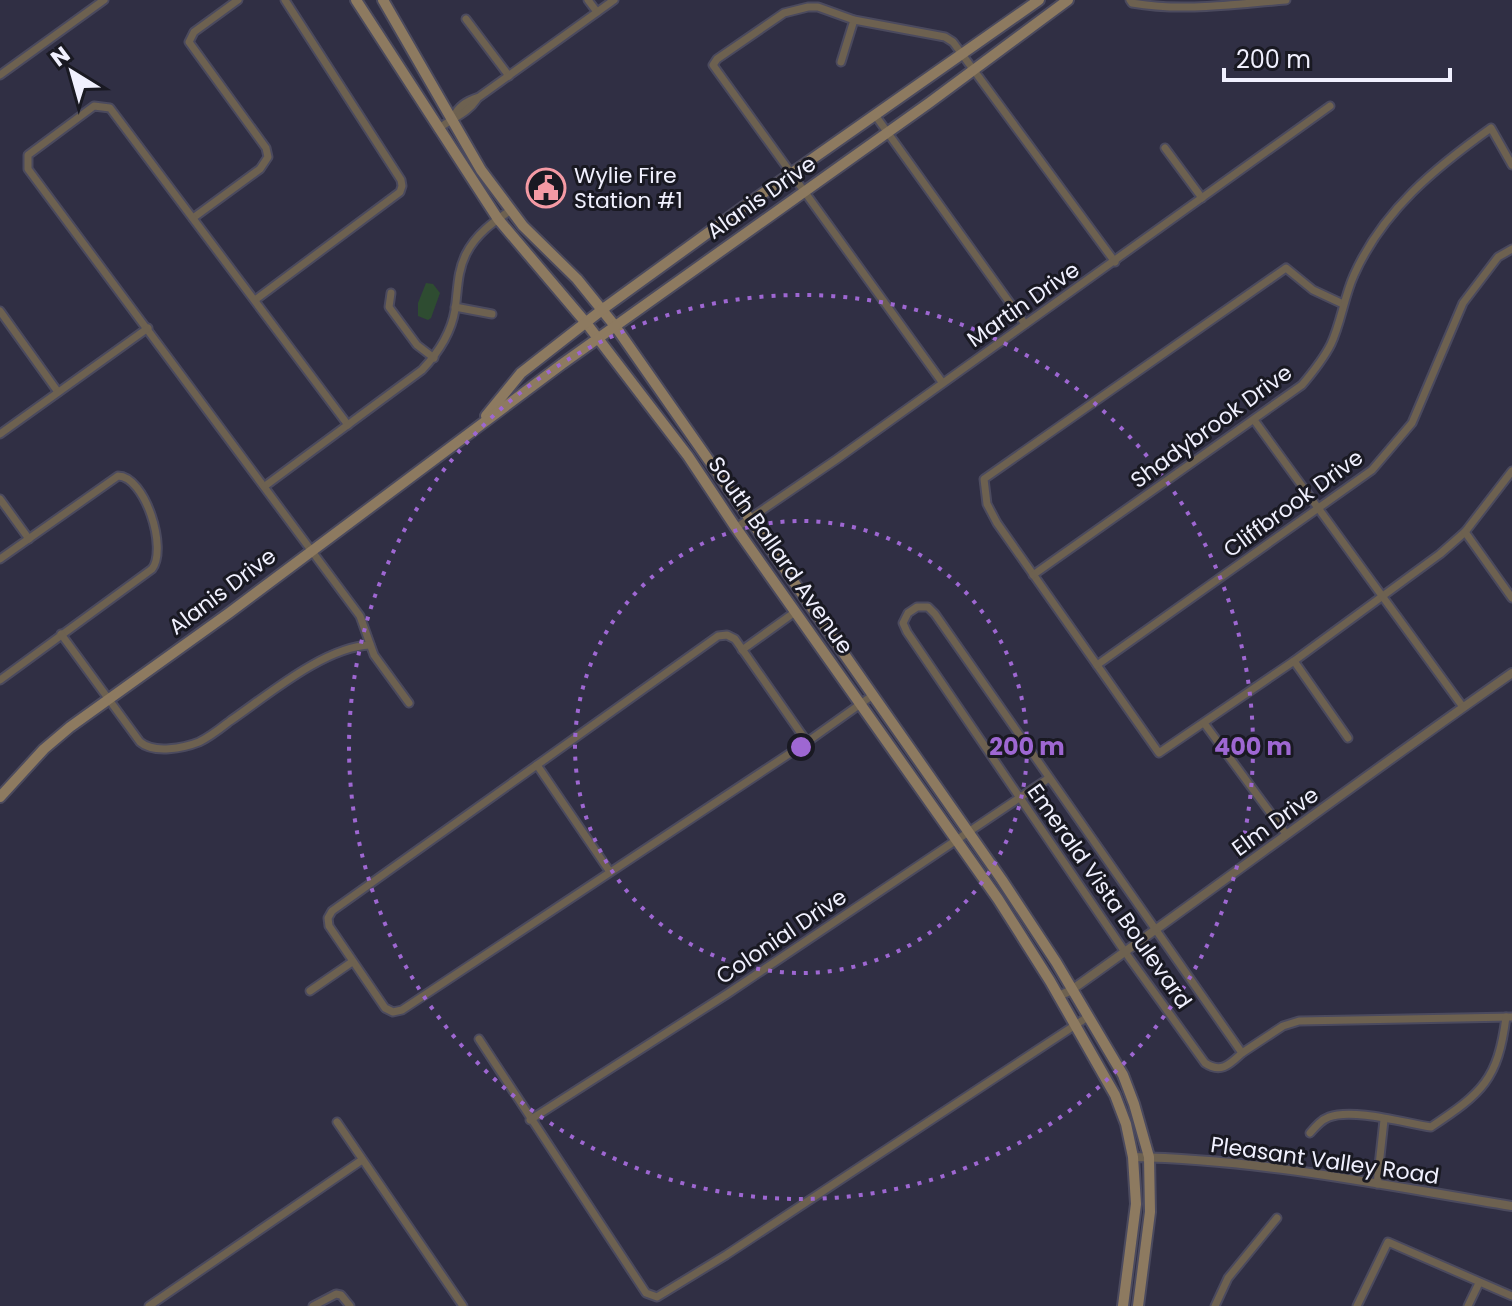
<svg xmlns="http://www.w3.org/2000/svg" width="1512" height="1306" viewBox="0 0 1512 1306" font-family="Poppins,sans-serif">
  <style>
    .green { fill: #2e4c31 }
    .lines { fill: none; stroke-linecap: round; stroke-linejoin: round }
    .minor-casing { stroke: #4b4a5e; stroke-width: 11 }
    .tertiary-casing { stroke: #4b4a5e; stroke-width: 12 }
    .secondary-casing { stroke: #4b4a5e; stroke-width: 14 }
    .minor { stroke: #6d6150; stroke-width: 7 }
    .tertiary { stroke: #6d6150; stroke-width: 8 }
    .secondary { stroke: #8d7a60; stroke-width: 10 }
    .ring { fill: none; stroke: #9e67d2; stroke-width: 4; stroke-dasharray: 4 8 }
    .labels { text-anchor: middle; stroke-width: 6; stroke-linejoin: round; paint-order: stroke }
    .poi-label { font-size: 22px; fill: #f0f0fe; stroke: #191922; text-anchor: start }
    .street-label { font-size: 22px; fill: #f0f0fe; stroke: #191922 }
    .centre { fill: #9e67d2; stroke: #191922; stroke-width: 4 }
    .ring-label { font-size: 24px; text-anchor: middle; font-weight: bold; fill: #9e67d2; stroke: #191922; stroke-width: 6; stroke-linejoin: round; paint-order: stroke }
  </style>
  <rect width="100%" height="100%" fill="#302f44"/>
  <polygon class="green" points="426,283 433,284 440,293 431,318 428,320 418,316 418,303"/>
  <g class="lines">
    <defs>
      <g id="minor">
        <polyline points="588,0 597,12"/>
        <path d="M1130,0L1132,3C1183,12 1235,4 1286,0"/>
        <polyline points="466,19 509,76"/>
        <polyline points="841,62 854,20"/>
        <polyline points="0,75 104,0"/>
        <polyline points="875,115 1025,324"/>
        <path d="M453,118C458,106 467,101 479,97L614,0"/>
        <path d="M438,129C452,118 467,114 477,99"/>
        <polyline points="1165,148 1202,198"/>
        <polyline points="193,218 260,169 268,157 266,148 189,42 194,32 238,0"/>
        <polyline points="391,293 389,307 417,345 434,358"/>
        <polyline points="255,300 400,192 402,186 401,180 285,0"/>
        <polyline points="1343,304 1313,290 1286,268 984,479 987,504 997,523 1159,753 1294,661 1440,554 1465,532 1512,471"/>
        <polyline points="455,307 492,314"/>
        <polyline points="0,311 58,392"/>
        <polyline points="942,382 718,72 713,65 717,59 784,13 808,7 818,7 854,20 945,37 953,42 1115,262"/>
        <polyline points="1254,420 1463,707"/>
        <polyline points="348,425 110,108 94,106 28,155 28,169 360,616 374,655 409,703"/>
        <polyline points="0,434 148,328"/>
        <path d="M265,486L422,370C438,353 451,334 455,310C458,290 457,272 466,254C476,234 493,222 511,210"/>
        <polyline points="0,499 29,539"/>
        <polyline points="736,528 837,459 1330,106"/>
        <polyline points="1465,532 1512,598"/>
        <path d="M0,559L118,476C145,476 168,549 152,569L0,680"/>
        <path d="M1033,575L1302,385C1313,372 1323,360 1331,344C1341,323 1344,297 1354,275C1383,210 1435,168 1491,128L1512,165"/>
        <path d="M917,607H928L935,614L1242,1053C1230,1064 1221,1074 1205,1063L1125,952L907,632L903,623L908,613Z"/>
        <path d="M61,634L140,742C154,754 184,748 199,742C210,737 221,728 230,721C268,695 324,647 370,645"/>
        <polyline points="742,650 795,612"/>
        <polyline points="1294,661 1348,738"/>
        <polyline points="1097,665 1372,470 1412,423 1463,303 1498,257 1512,249"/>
        <polyline points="1204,723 1286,834"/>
        <polyline points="807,742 735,639 727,635 718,636 332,911 328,918 329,926 385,1008 393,1012 402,1010 807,742 873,695"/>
        <polyline points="537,765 610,872"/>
        <polyline points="310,991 352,962"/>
        <polyline points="479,1039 646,1293 657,1297 726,1255 1089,1016"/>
        <polyline points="1242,1053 1283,1026 1299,1021 1512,1017"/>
        <polyline points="530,1120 727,994 1049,778"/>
        <polyline points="337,1122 463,1306"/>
        <path d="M1310,1133C1316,1126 1321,1120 1329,1117C1353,1108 1405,1123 1431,1127C1482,1093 1498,1080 1506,1017"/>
        <polyline points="1377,1184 1384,1120"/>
        <polyline points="149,1306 362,1160"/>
        <polyline points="313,1306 336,1294 341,1295 350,1306"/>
        <polyline points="1215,1306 1228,1278 1277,1218"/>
        <polyline points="1357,1306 1388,1242 1512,1296"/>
        <polyline points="1468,1306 1479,1283"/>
      </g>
      <g id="tertiary">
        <path d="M1058,996L1070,991C1218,886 1363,777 1512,673"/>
        <path d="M1133,1157C1260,1159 1387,1186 1512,1206"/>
      </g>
      <g id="secondary">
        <polyline points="356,0 498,219 587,324 688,456 736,528 998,899 1050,981 1115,1095 1126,1124 1133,1157 1136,1204 1123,1306"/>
        <polyline points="383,0 481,170 523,226 577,279 615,326 1002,880 1056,962 1123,1075 1134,1104 1149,1157 1150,1212 1138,1306"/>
        <polyline points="486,416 521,373 607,306 745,206 1039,0"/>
        <polyline points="0,797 44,749 70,727 229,613 562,364 929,103 1068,0"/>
      </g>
    </defs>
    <use href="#minor" class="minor-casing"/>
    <use href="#tertiary" class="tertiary-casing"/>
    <use href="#secondary" class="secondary-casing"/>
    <use href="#minor" class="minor"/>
    <use href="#tertiary" class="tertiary"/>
    <use href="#secondary" class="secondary"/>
  </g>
  <g class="ring">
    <circle cx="801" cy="747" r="226"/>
    <circle cx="801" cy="747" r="452"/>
  </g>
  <defs>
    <symbol id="civic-ring" viewBox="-11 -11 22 22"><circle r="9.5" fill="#191922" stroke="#f49aa4" stroke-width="1.5"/><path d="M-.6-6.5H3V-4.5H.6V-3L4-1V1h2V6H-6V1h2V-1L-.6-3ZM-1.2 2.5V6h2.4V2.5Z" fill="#f49aa4"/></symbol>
  </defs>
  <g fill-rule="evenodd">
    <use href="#civic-ring" x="524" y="166" width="44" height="44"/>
  </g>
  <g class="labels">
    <g class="poi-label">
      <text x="574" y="183">Wylie Fire<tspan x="574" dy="25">Station #1</tspan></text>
    </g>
    <g class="street-label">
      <text transform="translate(761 197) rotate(-35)" y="8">Alanis Drive</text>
      <text transform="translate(1023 304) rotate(-35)" y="8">Martin Drive</text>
      <text transform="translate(1211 426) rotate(-36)" y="8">Shadybrook Drive</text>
      <text transform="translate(1293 503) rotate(-36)" y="8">Cliffbrook Drive</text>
      <text transform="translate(781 555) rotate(55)" y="8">South Ballard Avenue</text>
      <text transform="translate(222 591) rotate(-37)" y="8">Alanis Drive</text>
      <text transform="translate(1275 821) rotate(-36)" y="8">Elm Drive</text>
      <text transform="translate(1110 896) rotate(55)" y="8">Emerald Vista Boulevard</text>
      <text transform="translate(781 936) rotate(-34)" y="8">Colonial Drive</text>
      <text transform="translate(1325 1160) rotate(8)" y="8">Pleasant Valley Road</text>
    </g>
  </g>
  <circle cx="801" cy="747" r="12" class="centre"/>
  <g class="ring-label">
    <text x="1027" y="755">200 m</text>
    <text x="1253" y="755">400 m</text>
  </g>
  <g transform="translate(72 72) rotate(323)" stroke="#191922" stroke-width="6" paint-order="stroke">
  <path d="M0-6L14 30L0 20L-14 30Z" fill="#f0f0fe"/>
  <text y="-12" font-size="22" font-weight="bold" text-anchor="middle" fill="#f0f0fe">N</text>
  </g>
  <path d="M1224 68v12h226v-12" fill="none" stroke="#f0f0fe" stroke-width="4"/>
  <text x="1236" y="68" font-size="24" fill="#f0f0fe" stroke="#191922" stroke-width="6" paint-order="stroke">200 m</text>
</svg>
